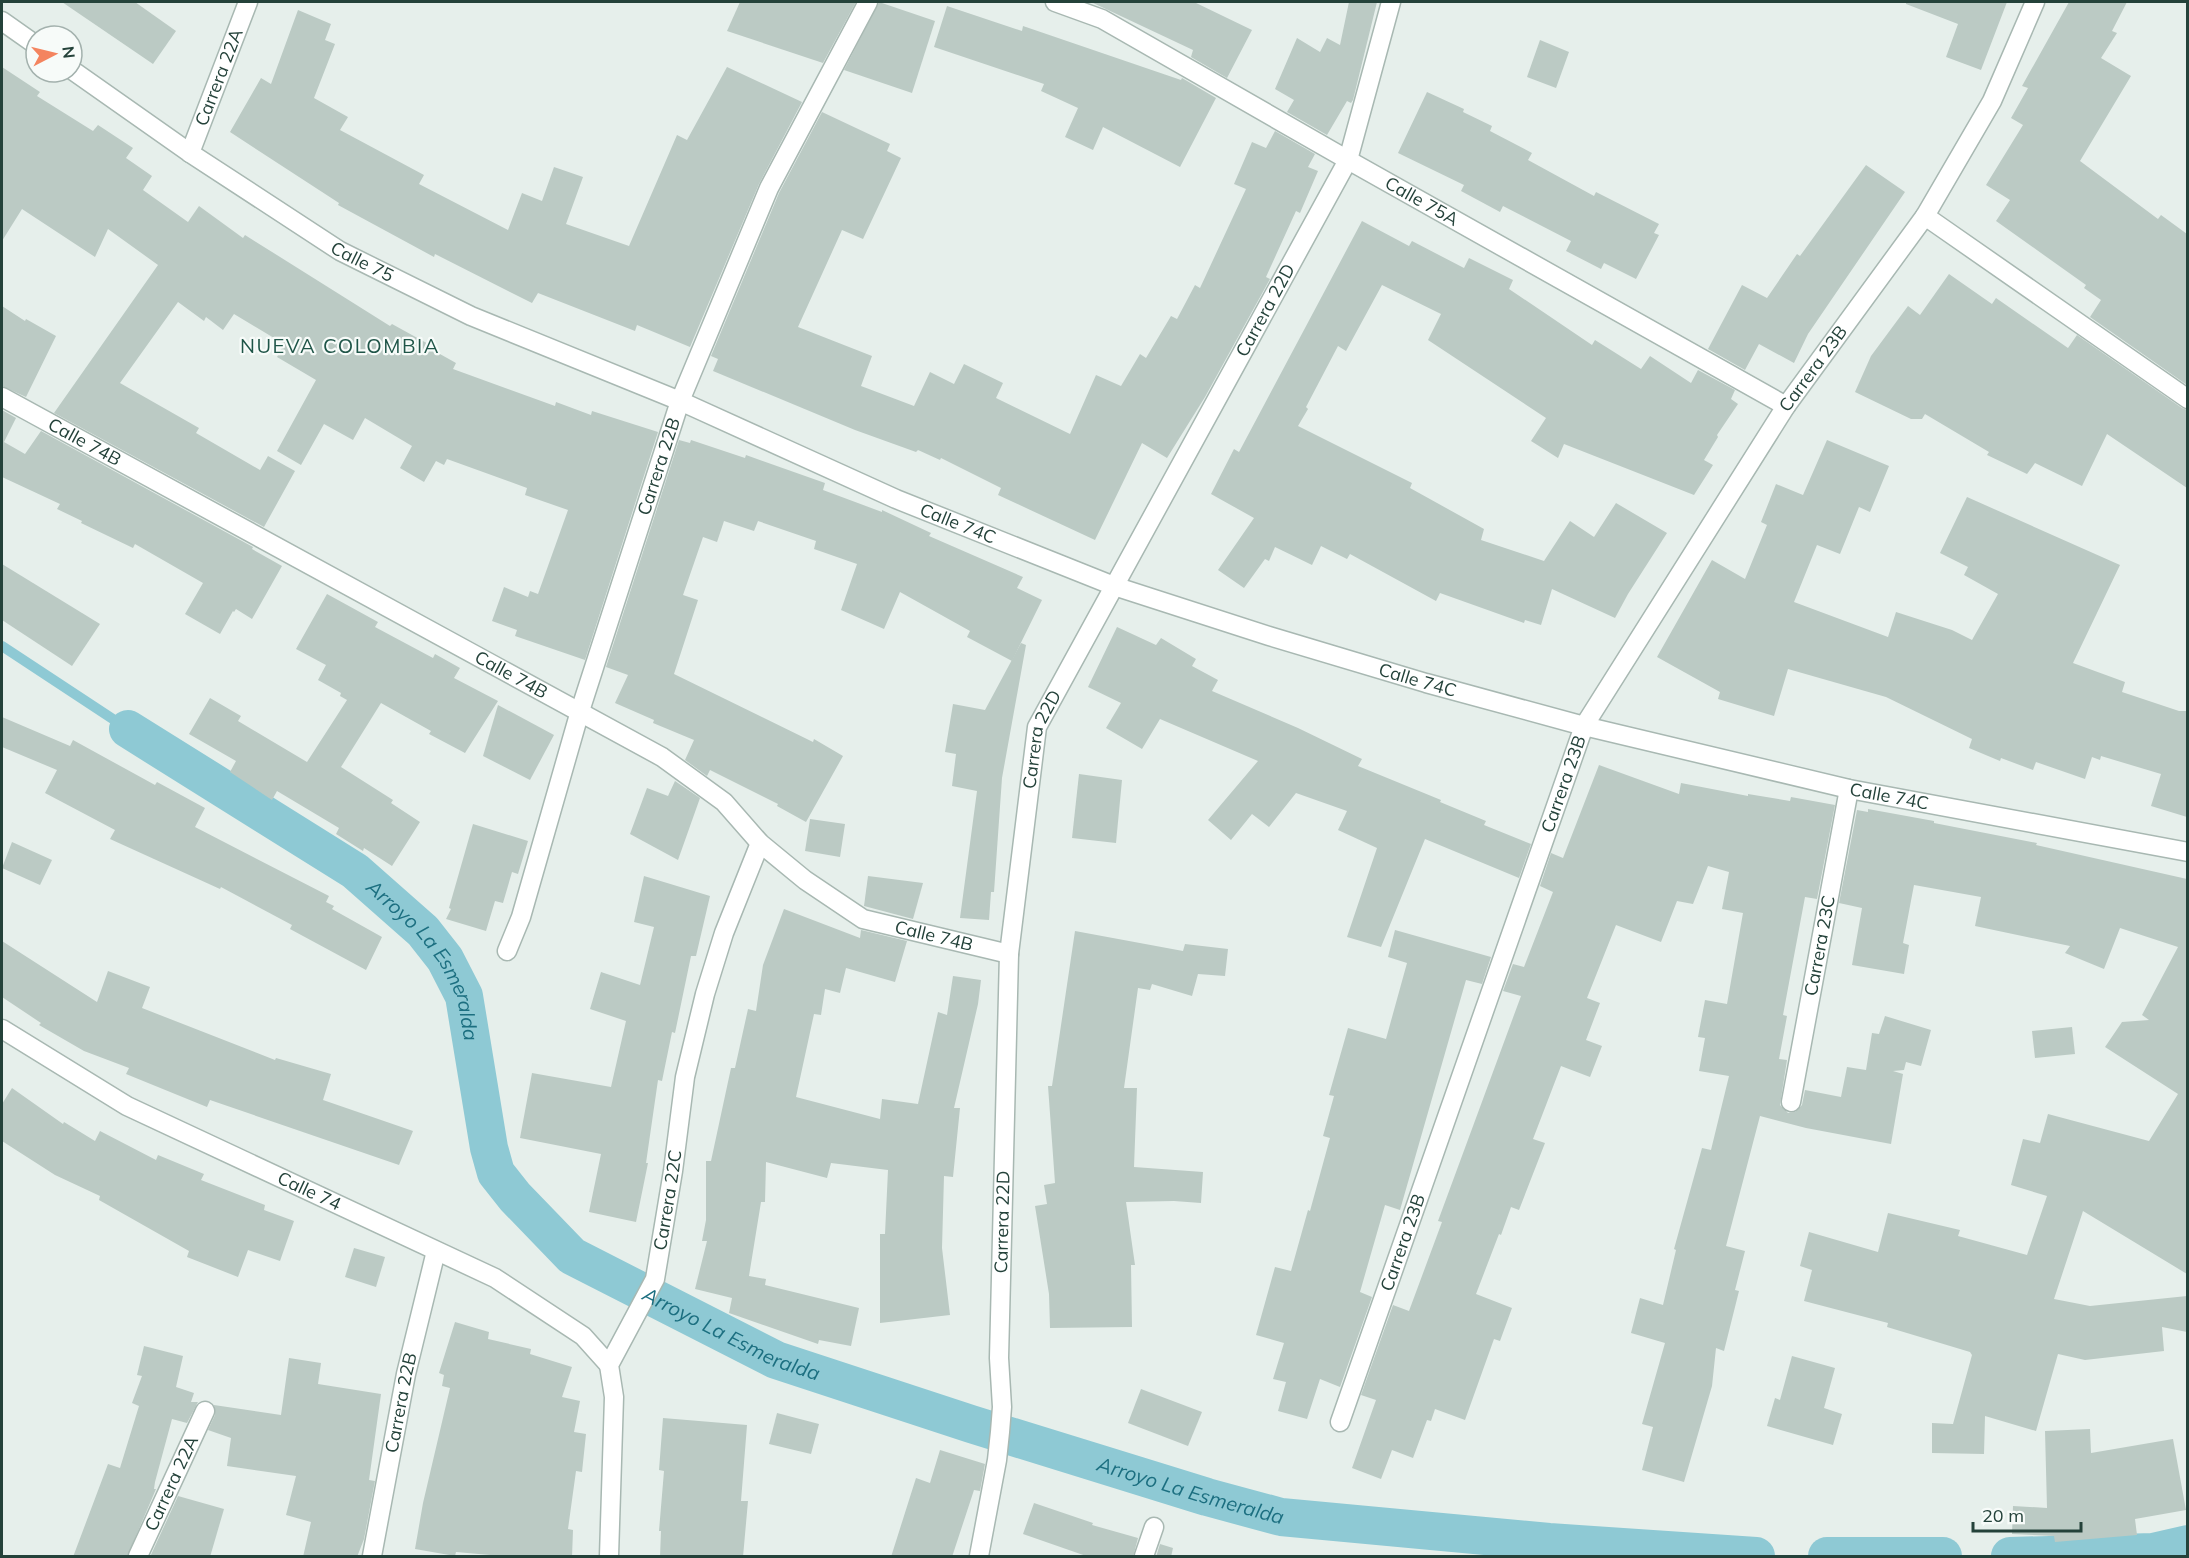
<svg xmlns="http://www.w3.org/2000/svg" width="2189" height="1558" viewBox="0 0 2189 1558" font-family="Mulish,sans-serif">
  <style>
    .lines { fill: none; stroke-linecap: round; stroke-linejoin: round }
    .stream { stroke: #8ec9d4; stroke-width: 10 }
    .canal { stroke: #8ec9d4; stroke-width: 38 }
    .building { fill: #bbcac4 }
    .minor-casing { stroke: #a8b8b2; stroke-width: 21 }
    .minor { stroke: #fff; stroke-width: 18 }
    .labels { text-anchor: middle; stroke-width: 4.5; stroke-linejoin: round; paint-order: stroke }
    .street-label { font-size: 18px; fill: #24423a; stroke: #f7fbf9 }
    .neighbourhood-label { font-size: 20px; letter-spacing: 1.5px; fill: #1f5548; stroke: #f7fbf9 }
    .water-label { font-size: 20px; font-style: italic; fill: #1c6f80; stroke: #f7fbf9 }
  </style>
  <rect width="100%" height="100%" fill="#e6efeb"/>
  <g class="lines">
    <polyline class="stream" points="2,646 128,729"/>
    <g class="canal">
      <path id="s1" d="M128,729L355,871L423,931L445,959L464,996L489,1148L496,1173L515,1197L572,1256L776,1360L971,1424L1207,1497L1281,1517L1549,1542L1756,1556"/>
      <polyline points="1827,1556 1943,1556"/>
      <polyline points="2010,1556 2153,1552 2188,1544"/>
    </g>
  </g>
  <g class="building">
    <polygon points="62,2 135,2 176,31 153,64"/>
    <polygon points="740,2 856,2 823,63 727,31"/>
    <polygon points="879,2 935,21 912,93 844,70"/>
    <polygon points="1091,2 1194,2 1252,30 1227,78 1191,57 1193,50"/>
    <polygon points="1349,2 1377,2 1353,100 1351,103 1347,101 1327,135 1287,112 1294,100 1275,89 1297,38 1320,52 1327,38 1340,45"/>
    <polygon points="1906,2 2007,2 1981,70 1946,57 1958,24 1906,4"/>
    <polygon points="2069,2 2127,2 2112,31 2117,33 2101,58 2131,76 2080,161 2158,219 2161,215 2187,234 2187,385 2090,317 2101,300 2084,288 2086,285 1996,221 2010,200 1986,185 2023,125 2011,118 2028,88 2022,86"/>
    <polygon points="947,6 1022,31 1023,26 1181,80 1182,78 1216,98 1180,167 1103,127 1093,150 1065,137 1078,108 1041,91 1044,84 934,47"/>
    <polygon points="298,10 331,24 325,40 335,44 314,98 348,117 340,130 424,175 419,184 508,230 522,193 542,201 554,167 583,177 566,224 629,246 677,135 687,140 727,67 802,102 759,184 690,347 637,325 635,331 538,293 532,303 435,254 434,257 338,205 339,203 230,132 261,78 271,84"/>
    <polygon points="1540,40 1569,52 1556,88 1527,77"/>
    <polygon points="2,67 40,92 37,96 93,131 98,125 133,148 126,158 152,176 143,190 188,222 199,206 243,238 245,235 390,326 392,324 432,346 431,349 456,363 453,369 555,406 556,402 591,415 592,411 658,432 585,660 515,636 517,630 492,621 504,587 528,597 530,591 538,594 568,510 525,495 527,488 447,459 444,465 436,461 424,482 400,468 412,446 365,418 353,440 324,424 301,465 277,451 316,380 277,357 284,344 234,314 223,330 206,317 204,321 178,302 120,383 199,428 196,433 260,470 268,456 295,471 264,527 54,413 158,265 108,229 95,257 22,209 2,241"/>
    <polygon points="1427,92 1464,109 1463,112 1492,126 1490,131 1532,153 1528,160 1594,196 1596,192 1659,224 1654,233 1659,235 1636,279 1604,263 1601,269 1566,251 1571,241 1503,206 1500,212 1461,191 1464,185 1398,153"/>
    <polygon points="822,112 890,144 887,151 901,158 863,239 842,230 798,327 872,356 861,386 914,406 930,372 954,384 964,364 1003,383 996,398 1070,434 1096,375 1121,386 1140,354 1146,358 1171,316 1177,319 1195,285 1200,288 1246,189 1234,184 1252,142 1266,148 1275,131 1315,154 1308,167 1318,171 1300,213 1296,211 1266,277 1270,279 1205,397 1167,458 1142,443 1095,540 998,495 1001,488 941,458 940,460 918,450 916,452 855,430 713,371 718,359 711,356 779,193"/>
    <polygon points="1866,165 1905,192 1808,334 1794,363 1759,344 1745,370 1708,349 1742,285 1767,298 1797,254 1800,256"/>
    <polygon points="1362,221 1409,246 1412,241 1464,268 1469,258 1513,280 1509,289 1592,345 1595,340 1641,369 1650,356 1691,383 1698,370 1735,390 1731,399 1738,404 1717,435 1718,437 1704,460 1713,465 1694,495 1564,444 1558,458 1531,441 1546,418 1428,340 1441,314 1382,285 1346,351 1338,346 1306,407 1308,409 1298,426 1412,483 1410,488 1484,529 1481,540 1544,561 1570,521 1594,537 1616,503 1667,533 1628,594 1615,618 1552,589 1541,625 1525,620 1524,623 1440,593 1436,601 1350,554 1347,559 1321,546 1312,565 1275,547 1269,561 1265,559 1244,588 1218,570 1254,518 1211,494 1234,449 1239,452"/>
    <polygon points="1949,274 1992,304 1996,298 2068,348 2077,335 2182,408 2187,410 2187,488 2107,434 2082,486 2035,463 2027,474 1987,455 1989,452 1925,414 1922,419 1911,419 1855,392 1871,356 1908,306 1920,315"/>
    <polygon points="2,306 25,321 26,319 56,336 26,397 2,386"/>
    <polygon points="2,410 16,418 4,442 25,454 41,431 253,547 252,549 282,566 252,619 236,609 234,612 233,611 220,634 185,614 203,583 135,544 133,548 81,523 82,521 57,509 60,504 2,477"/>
    <polygon points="679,440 690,443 691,440 745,458 746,455 825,483 823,490 882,512 882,510 931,533 929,536 1023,577 1017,588 1042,600 1012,661 967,637 970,631 900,592 884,629 841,610 857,564 814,549 816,541 758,521 754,531 724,521 717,542 703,537 683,595 698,600 674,674 813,742 814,739 843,756 806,822 777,806 778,804 710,770 707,776 685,760 694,740 653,723 654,720 615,703 628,675 606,667"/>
    <polygon points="1827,440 1889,466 1870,512 1859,507 1840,554 1817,545 1794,602 1888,637 1896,612 1952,630 1972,640 1998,594 1964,575 1968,567 1940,553 1967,497 2120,565 2073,663 2125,682 2122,692 2179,711 2187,711 2187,817 2151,806 2161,774 2101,756 2100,760 2092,757 2085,779 2036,762 2033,770 2001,758 2000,761 1969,748 1972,739 1886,697 1788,669 1774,716 1718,699 1720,692 1657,657 1712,560 1745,579 1767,525 1761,522 1776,484 1803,495"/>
    <polygon points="2,564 100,624 72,666 2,620"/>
    <polygon points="327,594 378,622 375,627 433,658 435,654 460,668 454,678 498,701 465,753 429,734 431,731 381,703 341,767 393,800 391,803 420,822 392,866 364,848 363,851 336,834 339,828 277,791 272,800 230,772 236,761 189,734 210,698 241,716 238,721 307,762 347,700 340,696 341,693 318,680 326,665 296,649"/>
    <polygon points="1117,627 1156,645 1161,638 1196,659 1192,666 1218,680 1212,691 1298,728 1362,759 1358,766 1441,800 1440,802 1486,821 1484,825 1531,844 1519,878 1425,839 1381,947 1347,937 1377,848 1338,830 1347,811 1296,793 1269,827 1252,814 1231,840 1208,820 1258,761 1160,719 1142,749 1106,728 1121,703 1088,687"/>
    <polygon points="1021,643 1026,645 1002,778 994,892 991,892 989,920 960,918 977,791 952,786 956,754 945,752 953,704 985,710"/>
    <polygon points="498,705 554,735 530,780 483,756"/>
    <polygon points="2,717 70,746 73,740 155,785 157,782 205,808 195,827 329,896 326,902 334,906 332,909 382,937 366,970 290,929 292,925 221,887 220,889 110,839 115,830 45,793 57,770 2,747"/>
    <polygon points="1599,765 1679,794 1681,783 1748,796 1748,794 1790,801 1791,797 1835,805 1817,899 1805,897 1783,1015 1787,1016 1779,1059 1787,1060 1780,1105 1788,1113 1795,1112 1802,1105 1805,1090 1841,1097 1847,1067 1866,1070 1872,1033 1879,1034 1885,1016 1931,1030 1921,1066 1906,1062 1904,1070 1893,1071 1903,1074 1891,1144 1806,1128 1760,1116 1726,1246 1745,1251 1735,1290 1739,1291 1724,1351 1716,1348 1712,1386 1684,1482 1642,1470 1653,1427 1642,1424 1665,1343 1631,1333 1640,1298 1663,1305 1676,1250 1674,1249 1702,1148 1711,1150 1729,1076 1699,1071 1705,1038 1698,1037 1705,1000 1727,1004 1743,913 1722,909 1729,872 1708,866 1693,904 1677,901 1661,942 1616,925 1587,998 1600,1003 1586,1040 1602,1046 1590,1077 1561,1066 1533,1139 1545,1143 1519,1210 1511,1207 1501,1235 1499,1234 1476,1294 1512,1308 1500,1341 1494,1339 1465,1420 1435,1409 1431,1421 1427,1420 1413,1458 1392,1450 1381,1479 1352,1468 1376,1400 1361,1395 1393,1305 1409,1311 1442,1222 1438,1221 1521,996 1503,991 1513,964 1524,967 1553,892 1540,886 1551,853 1563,858"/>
    <polygon points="1079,774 1122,780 1116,843 1072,838"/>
    <polygon points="675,781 700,798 678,860 630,834 647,788 668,796"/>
    <polygon points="1868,809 1934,821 1934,823 2037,843 2036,845 2187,879 2187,1274 2083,1211 2054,1299 2090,1306 2187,1296 2187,1332 2162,1327 2164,1351 2085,1360 2058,1354 2036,1431 1985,1416 1984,1454 1932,1453 1932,1423 1953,1424 1972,1355 1970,1352 1887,1327 1888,1323 1804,1301 1812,1270 1800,1266 1809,1232 1878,1252 1888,1213 1960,1230 1958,1236 2027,1255 2047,1196 2011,1185 2023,1139 2040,1143 2048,1114 2149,1141 2178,1094 2105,1047 2122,1022 2149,1020 2142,1015 2178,947 2120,928 2104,969 2065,953 2070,946 1975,926 1981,897 1914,885 1903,943 1909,945 1904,974 1852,965 1862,908 1839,903 1857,810 1868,812"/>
    <polygon points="810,819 845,824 840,857 805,851"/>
    <polygon points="473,824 528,841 518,874 512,872 503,903 495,901 486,931 446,919 451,909 449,908"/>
    <polygon points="12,842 52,860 40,885 2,868"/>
    <polygon points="644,876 710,896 696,956 691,956 675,1033 672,1032 662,1081 658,1080 646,1163 648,1163 636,1222 589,1212 601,1154 520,1138 532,1073 611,1087 626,1021 590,1009 601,972 640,985 654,927 634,922"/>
    <polygon points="868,876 923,883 913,919 864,906"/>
    <polygon points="784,909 860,938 861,930 907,941 895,982 846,968 840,993 825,989 821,1015 814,1014 796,1097 880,1119 882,1099 918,1104 938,1012 947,1015 953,976 981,980 978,1004 954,1108 960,1108 953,1177 944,1176 942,1248 950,1315 880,1323 880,1234 885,1234 888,1170 831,1163 827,1178 766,1162 765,1202 761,1202 749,1276 766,1279 765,1285 859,1308 851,1346 819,1340 818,1344 729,1313 732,1298 695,1289 707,1241 702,1241 706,1220 706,1161 711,1161 731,1068 735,1068 748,1009 756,1011 763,965"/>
    <polygon points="1395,930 1491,957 1482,984 1466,980 1400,1210 1385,1205 1360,1292 1372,1297 1340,1387 1320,1379 1307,1419 1278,1411 1286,1382 1273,1379 1284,1343 1256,1335 1275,1267 1291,1271 1308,1210 1310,1211 1330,1138 1323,1136 1334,1096 1329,1095 1348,1028 1386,1039 1407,963 1388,957"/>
    <polygon points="1075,931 1183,951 1185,944 1228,949 1225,976 1198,974 1192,996 1152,984 1150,990 1138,988 1124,1088 1137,1088 1134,1167 1203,1172 1201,1203 1174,1201 1126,1202 1135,1265 1131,1265 1132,1327 1050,1328 1049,1294 1035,1206 1047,1204 1044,1185 1055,1183 1048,1086 1052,1086"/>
    <polygon points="2,941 97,1002 108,971 150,987 142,1008 275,1060 276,1058 331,1074 323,1100 413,1131 399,1165 210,1100 207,1107 126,1074 129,1068 84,1051 39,1025 41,1023 2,997"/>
    <polygon points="2072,1027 2075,1054 2035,1058 2032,1031"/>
    <polygon points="12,1088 63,1124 64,1122 95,1141 100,1131 156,1160 158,1155 204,1174 201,1180 265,1205 264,1210 294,1221 280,1261 248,1250 238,1277 187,1257 189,1251 99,1200 100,1196 55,1175 2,1141 2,1104"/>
    <polygon points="354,1248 385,1257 376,1287 345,1277"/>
    <polygon points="455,1322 489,1332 488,1339 531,1349 530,1354 572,1367 562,1397 580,1401 574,1432 586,1434 582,1472 576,1471 568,1529 573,1530 572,1557 514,1557 456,1552 455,1556 415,1549 423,1503 450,1388 442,1386 444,1375 439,1373"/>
    <polygon points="144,1346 183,1356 176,1387 194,1393 191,1402 198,1402 187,1423 172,1419 155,1482 154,1489 156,1489 127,1557 73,1557 108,1464 120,1468 139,1406 132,1403 142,1376 137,1375"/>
    <polygon points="1792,1356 1835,1368 1824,1408 1842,1414 1833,1445 1767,1426 1775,1398 1780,1400"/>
    <polygon points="289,1358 321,1363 318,1384 381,1394 369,1480 375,1481 364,1539 357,1557 303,1557 311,1522 286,1515 296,1476 227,1466 231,1438 208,1430 215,1415 214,1405 281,1415"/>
    <polygon points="1141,1389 1202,1412 1188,1446 1128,1423"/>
    <polygon points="777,1413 819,1424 811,1454 769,1444"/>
    <polygon points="663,1418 747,1425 741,1501 748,1501 743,1557 660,1557 661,1531 659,1531 664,1471 659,1470"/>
    <polygon points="2090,1429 2091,1453 2173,1439 2186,1510 2135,1519 2137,1535 2055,1542 2054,1536 2012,1534 2013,1506 2047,1508 2045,1431"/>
    <polygon points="940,1450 985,1464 980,1491 974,1490 952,1557 891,1557 916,1478 930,1483"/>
    <polygon points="178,1496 224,1509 210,1557 150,1557"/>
    <polygon points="1034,1503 1093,1523 1092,1525 1138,1538 1133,1557 1089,1557 1023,1534"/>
    <polygon points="1160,1544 1173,1548 1171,1557 1156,1557"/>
  </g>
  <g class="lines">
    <defs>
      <g id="minor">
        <path id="s2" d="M1055,2L1102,19L1348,160L1786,406"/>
        <polyline points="2,21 36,45"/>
        <path id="s3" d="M72,70L190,153L340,251L471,316L680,401L896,499L1114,586L1269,636L1426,683L1584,726L1849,789L2188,852"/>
        <path id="s4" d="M190,153L248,2"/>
        <polyline points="1925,216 2188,399"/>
        <path id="s5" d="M2,397L662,757L724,802L760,843L805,880L863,919L1009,954"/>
        <path id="s6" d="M507,951L521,917L580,711L680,401L769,188L868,2"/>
        <path id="s7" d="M2,1029L127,1106L495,1278L583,1336L609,1365"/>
        <path id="s8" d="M1791,1102L1849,789"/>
        <path id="s9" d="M1340,1422L1584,726L1786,406L1925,216L1992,101L2035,2"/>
        <path id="s10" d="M138,1556L205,1411"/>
        <path id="s11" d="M372,1556L406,1374L436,1251"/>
        <path id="s12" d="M609,1556L614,1397L609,1365L655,1279L673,1171L685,1077L705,994L724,933L760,843"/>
        <path id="s13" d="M979,1556L997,1460L1000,1432L1002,1407L999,1358L1009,954L1037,727L1348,160L1391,2"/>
        <polyline points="1144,1556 1154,1527"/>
      </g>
    </defs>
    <use href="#minor" class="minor-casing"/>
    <use href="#minor" class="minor"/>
  </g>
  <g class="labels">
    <g class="street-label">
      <text dy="6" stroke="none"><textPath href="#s4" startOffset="81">Carrera 22A</textPath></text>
      <text dy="6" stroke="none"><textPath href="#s2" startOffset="418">Calle 75A</textPath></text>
      <text dy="6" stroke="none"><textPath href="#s3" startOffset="348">Calle 75</textPath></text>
      <text dy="6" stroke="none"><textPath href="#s13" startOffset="1308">Carrera 22D</textPath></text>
      <text dy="6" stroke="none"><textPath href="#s9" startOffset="1162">Carrera 23B</textPath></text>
      <text dy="6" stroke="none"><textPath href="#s5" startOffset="94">Calle 74B</textPath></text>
      <text dy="6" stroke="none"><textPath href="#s6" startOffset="508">Carrera 22B</textPath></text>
      <text dy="6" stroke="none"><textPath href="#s3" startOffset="999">Calle 74C</textPath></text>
      <text dy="6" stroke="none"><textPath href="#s5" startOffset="580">Calle 74B</textPath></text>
      <text dy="6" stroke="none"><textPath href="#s3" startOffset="1485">Calle 74C</textPath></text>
      <text dy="6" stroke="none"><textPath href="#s13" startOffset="822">Carrera 22D</textPath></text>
      <text dy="6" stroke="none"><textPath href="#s9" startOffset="676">Carrera 23B</textPath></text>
      <text dy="6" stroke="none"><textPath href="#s3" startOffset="1971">Calle 74C</textPath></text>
      <text dy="6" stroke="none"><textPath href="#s5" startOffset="1084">Calle 74B</textPath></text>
      <text dy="6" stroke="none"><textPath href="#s8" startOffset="159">Carrera 23C</textPath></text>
      <text dy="6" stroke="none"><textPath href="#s7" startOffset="348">Calle 74</textPath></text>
      <text dy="6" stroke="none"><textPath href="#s12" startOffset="369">Carrera 22C</textPath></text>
      <text dy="6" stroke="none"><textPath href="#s13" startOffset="336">Carrera 22D</textPath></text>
      <text dy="6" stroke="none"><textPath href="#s9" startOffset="190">Carrera 23B</textPath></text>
      <text dy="6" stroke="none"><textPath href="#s11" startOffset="156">Carrera 22B</textPath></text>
      <text dy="6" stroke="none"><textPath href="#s10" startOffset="80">Carrera 22A</textPath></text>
    </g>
    <g class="neighbourhood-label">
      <text x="340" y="353">NUEVA COLOMBIA</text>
    </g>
    <g class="water-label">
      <text dy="7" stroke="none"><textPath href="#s1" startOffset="384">Arroyo La Esmeralda</textPath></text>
      <text dy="7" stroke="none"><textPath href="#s1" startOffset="906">Arroyo La Esmeralda</textPath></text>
      <text dy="7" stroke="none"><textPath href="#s1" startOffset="1392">Arroyo La Esmeralda</textPath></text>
    </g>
  </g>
  <rect width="2189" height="1558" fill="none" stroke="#24423a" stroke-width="6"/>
  <g transform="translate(54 54) rotate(83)"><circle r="28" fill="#f7fbf9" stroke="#a3b1ad" stroke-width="1.5"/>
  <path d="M0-4.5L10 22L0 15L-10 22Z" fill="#f4845f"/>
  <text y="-9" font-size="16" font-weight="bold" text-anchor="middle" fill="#24423a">N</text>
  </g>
  <path d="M1973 1522v9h108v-9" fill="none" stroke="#24423a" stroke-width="3"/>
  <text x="1982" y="1522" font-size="18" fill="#24423a" stroke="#f7fbf9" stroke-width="4.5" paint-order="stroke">20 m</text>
</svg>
